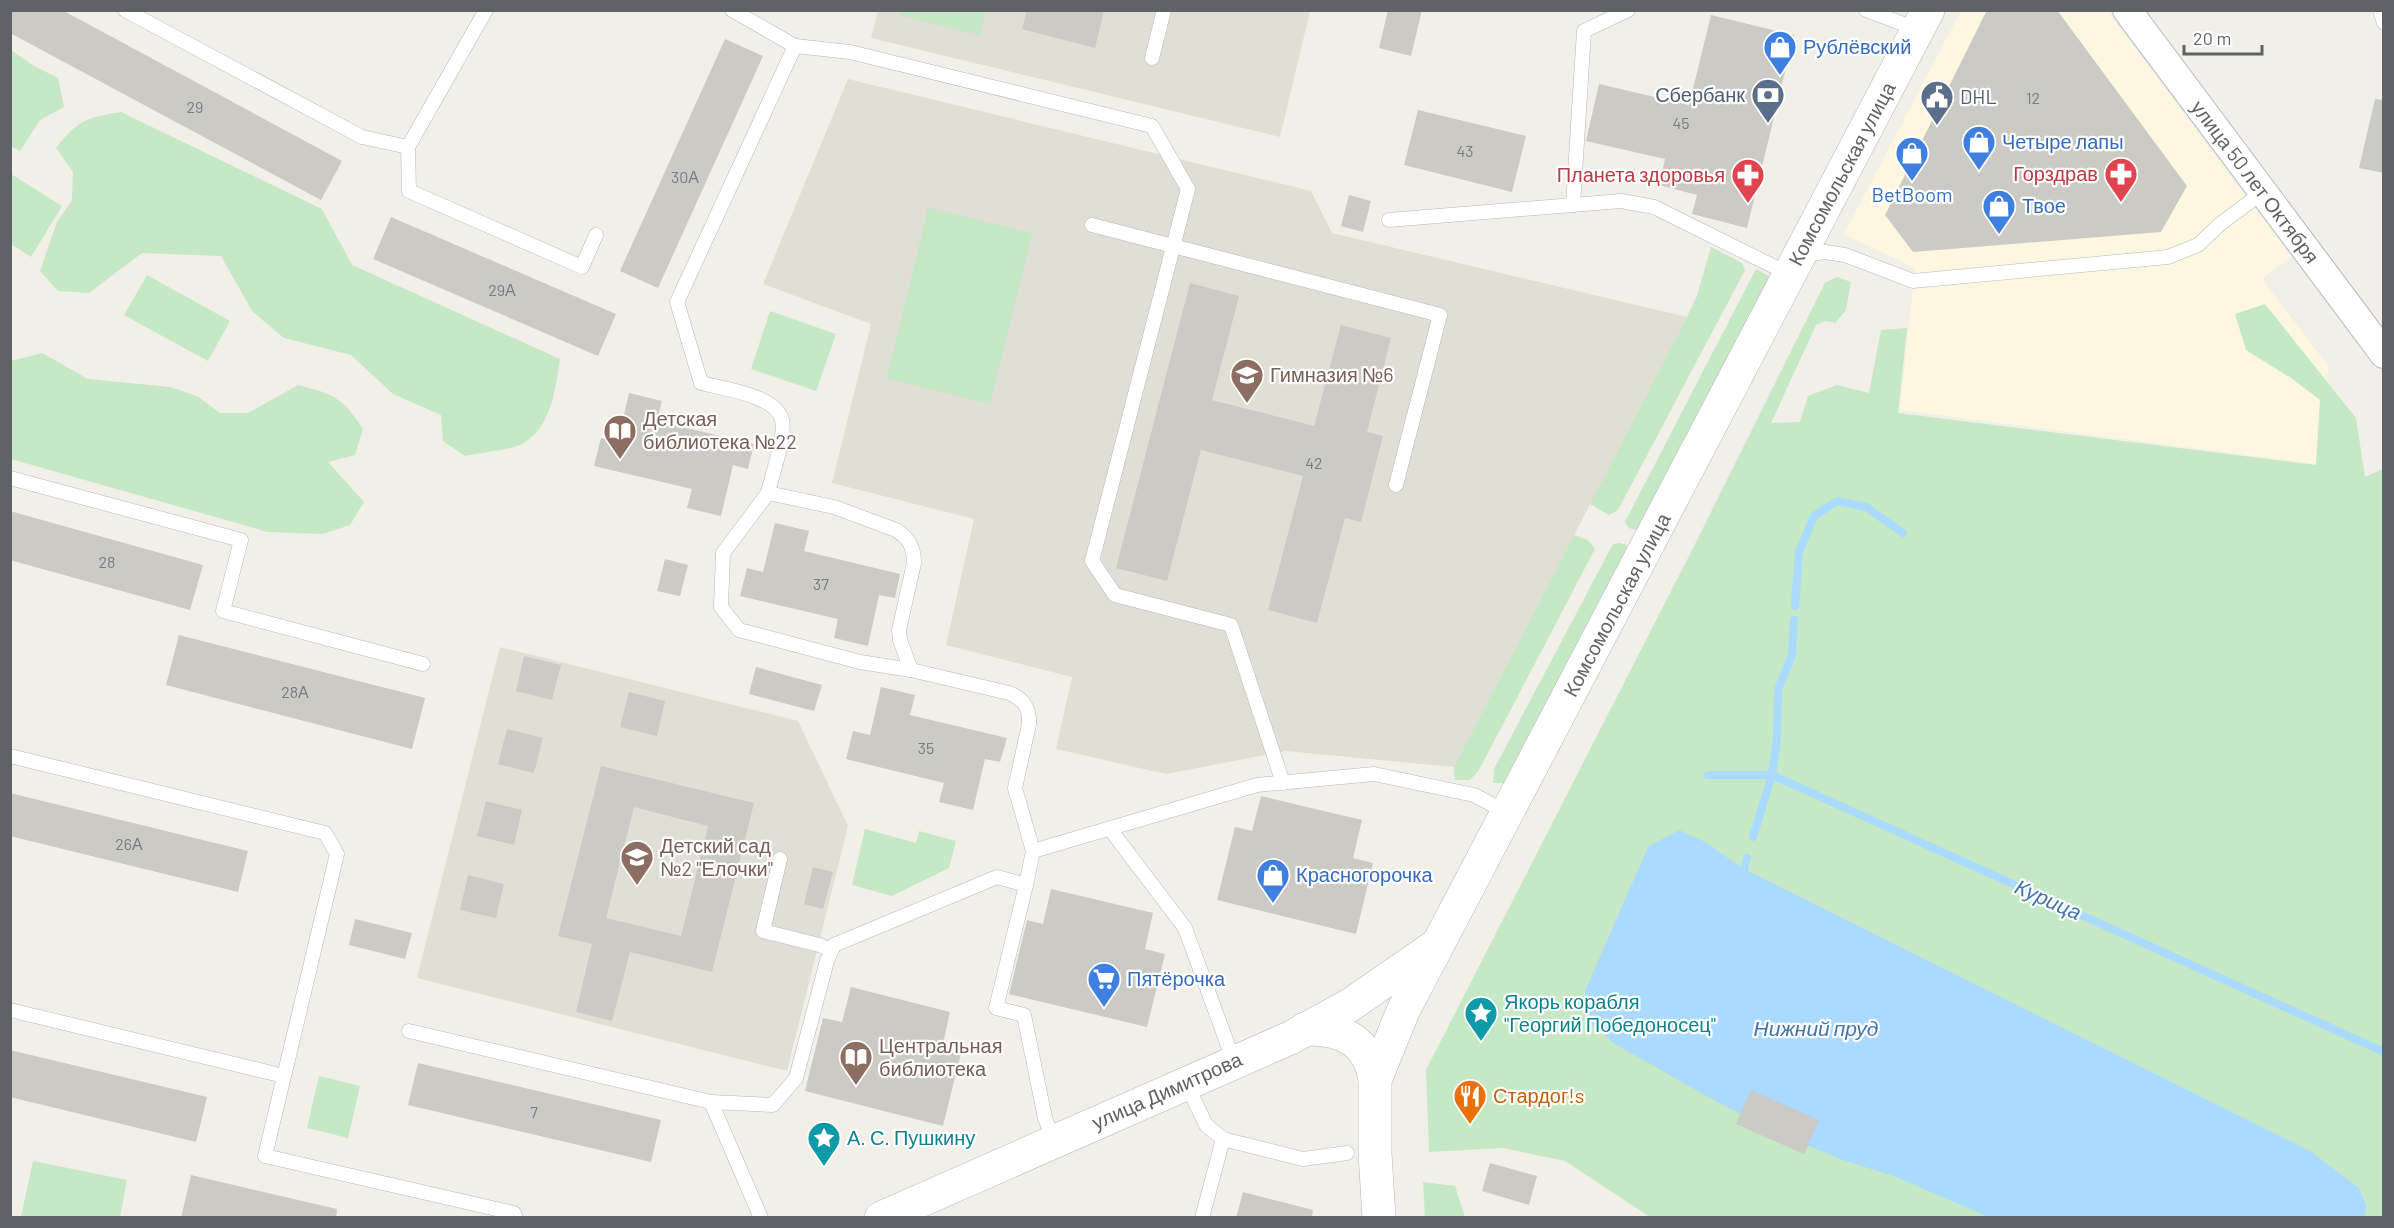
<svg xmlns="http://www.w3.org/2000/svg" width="2394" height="1228" viewBox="0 0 2394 1228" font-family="Barlow,sans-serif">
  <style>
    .commercial { fill: #fef7e0 }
    .education { fill: #e1ded6 }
    .green { fill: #c5e8c5 }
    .water { fill: #aadaff }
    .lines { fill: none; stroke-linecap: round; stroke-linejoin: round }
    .stream { stroke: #aadaff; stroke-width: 8 }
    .building { fill: #cccac5; fill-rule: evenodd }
    .service-casing { stroke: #b5b8bc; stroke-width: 15 }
    .minor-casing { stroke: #b5b8bc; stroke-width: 30 }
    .tertiary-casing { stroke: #b5b8bc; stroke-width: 34 }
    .service { stroke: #fff; stroke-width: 14 }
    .minor { stroke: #fff; stroke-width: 28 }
    .tertiary { stroke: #fff; stroke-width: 33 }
    .labels { text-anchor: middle; stroke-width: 4.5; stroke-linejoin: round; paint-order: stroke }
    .number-label { font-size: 16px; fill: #7a7d7f }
    .shop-label { font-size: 20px; fill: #366cbe; stroke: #fff; text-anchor: start }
    .service-label { font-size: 20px; fill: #4e5e75; stroke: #fff; text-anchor: end }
    .street-label { font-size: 20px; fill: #5f6368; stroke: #fff }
    .health-label { font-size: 20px; fill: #be3a42; stroke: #fff; text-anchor: end }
    .education-label { font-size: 20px; fill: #785e54; stroke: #fff; text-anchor: start }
    .culture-label { font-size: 20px; fill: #0d838f; stroke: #fff; text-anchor: start }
    .food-label { font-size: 20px; fill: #c56008; stroke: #fff; text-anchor: start }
    .water-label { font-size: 21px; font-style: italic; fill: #4174aa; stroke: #fff }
  </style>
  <rect width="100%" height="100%" fill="#f1efe8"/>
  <polygon class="commercial" points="1961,11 2107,11 2291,257 2262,279 2329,367 2316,464 1900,410 1915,268 1844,234"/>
  <g class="education">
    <polygon points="878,11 1310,11 1280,137 871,38"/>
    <polygon points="848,79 1311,191 1332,233 1687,317 1454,767 1286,751 1166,774 1056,749 1072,677 946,645 974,519 832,483 871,324 763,284"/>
    <polygon points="500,647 798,721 848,826 787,1071 417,978"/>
  </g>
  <g class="green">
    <polygon points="900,11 900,10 986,11 980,35 899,15"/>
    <polygon points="11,50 34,66 58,78 64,107 40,120 20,151 11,146"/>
    <path d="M121,112L322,209L352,265L560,359C555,389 552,429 520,445C509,450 479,453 465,456L443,441L441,415L393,394L351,355L284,338L252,311L221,256L142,253L89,293L58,291L40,271L57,222L72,200L73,172L56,148C78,120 86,118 121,112Z"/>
    <polygon points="11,174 62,206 31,257 11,244"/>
    <polygon points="928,208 1032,233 990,404 887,378"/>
    <polygon points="1711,247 1742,263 1745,270 1618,510 1609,515 1590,504 1687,317 1697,296"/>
    <polygon points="1756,269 1772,278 1641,527 1636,530 1629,528 1625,522"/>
    <polygon points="147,275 230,321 208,361 124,315"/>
    <polygon points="1837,277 1851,282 1846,310 1835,323 1825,321 1816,325 1771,423 1800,422 1808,396 1837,385 1869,393 1881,330 1907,328 1898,413 2316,465 2320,400 2291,378 2246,350 2235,314 2265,304 2356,418 2365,477 2383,469 2383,1217 1650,1217 1565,1161 1503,1148 1429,1152 1426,1070 1690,554 1825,283"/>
    <polygon points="770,311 836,334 816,391 751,369"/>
    <path d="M42,353L88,379L170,387L197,396L220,413H248L298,385C334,394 343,398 363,429L355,455L328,462L364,502L350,525L323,534L268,532L11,459V361Z"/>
    <polygon points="1574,535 1588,540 1595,549 1479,770 1470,780 1455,780 1454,767"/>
    <polygon points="1620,543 1626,545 1630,550 1505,783 1493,783 1494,769 1613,544"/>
    <polygon points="865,829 916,843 919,831 956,841 949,868 892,896 852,885"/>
    <polygon points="319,1076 360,1086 348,1138 307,1128"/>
    <polygon points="33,1161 127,1180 120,1217 21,1217"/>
    <polygon points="1423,1182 1455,1186 1465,1217 1425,1217"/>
  </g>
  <polygon class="water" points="1679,830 1705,842 1744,869 2310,1151 2359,1188 2366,1205 2365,1217 1989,1217 1896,1177 1843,1160 1773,1131 1710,1098 1615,1044 1590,1023 1585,991 1648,847"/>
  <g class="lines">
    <g class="stream">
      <polyline points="1795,606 1799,552 1814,516 1837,501 1866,507 1903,533"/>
      <polyline points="1708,775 1772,775 2384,1052"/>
      <polyline points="1753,837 1772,775 1777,738 1778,690 1792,655 1794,620"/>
      <polyline points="1744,869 1747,858"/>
    </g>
  </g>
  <g class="building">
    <polygon points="10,10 62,10 342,161 321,200 10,33"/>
    <polygon points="1027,10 1104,10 1095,48 1022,29"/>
    <polygon points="1388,10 1422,10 1411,56 1379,48"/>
    <polygon points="1987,10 2057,10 2187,186 2161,232 1913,252 1885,215"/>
    <polygon points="1711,15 1794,35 1747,228 1692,214 1697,195 1659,185 1665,159 1586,141 1599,84 1689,105"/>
    <polygon points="725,39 763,56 658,288 620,271"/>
    <polygon points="2375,99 2384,100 2384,173 2359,168"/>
    <polygon points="1418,110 1526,136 1512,192 1404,165"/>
    <polygon points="1349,195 1371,201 1363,232 1341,226"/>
    <polygon points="391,217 616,314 598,356 373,259"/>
    <polygon points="1190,283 1239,296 1212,400 1314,426 1341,325 1391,338 1367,432 1383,436 1361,522 1345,518 1317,623 1268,610 1303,476 1201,450 1167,581 1116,568"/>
    <polygon points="629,393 662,401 657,421 754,444 748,469 733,465 721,516 687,508 692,489 594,466 601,438 618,442"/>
    <polygon points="10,511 203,565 190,610 10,560"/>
    <polygon points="775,523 809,531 804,551 900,574 895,598 879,595 868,646 834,638 838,619 740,596 747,568 763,572"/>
    <polygon points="665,559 688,565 680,596 657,591"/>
    <polygon points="179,635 425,698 412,749 166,685"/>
    <polygon points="524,656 561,665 552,700 516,691"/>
    <polygon points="756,667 822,685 814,711 749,694"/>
    <polygon points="881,687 915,695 910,715 1007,738 1000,762 985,759 973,810 939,802 944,783 846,759 853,731 870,735"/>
    <polygon points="629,692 665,701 657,736 620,727"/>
    <polygon points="507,729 543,738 534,773 498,764"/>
    <path d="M601,766L754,803L712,972L630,952L612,1021L576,1012L592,944L558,936ZM634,807L708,826L681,936L606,918Z"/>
    <polygon points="10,793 248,851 238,892 10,836"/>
    <polygon points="1261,796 1362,820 1353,858 1373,863 1356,934 1217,900 1235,827 1252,831"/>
    <polygon points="486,801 522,810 514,845 477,836"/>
    <polygon points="813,867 833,872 823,909 804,904"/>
    <polygon points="468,875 504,884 496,918 460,910"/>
    <polygon points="1051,889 1153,913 1145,949 1165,954 1147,1027 1009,994 1027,920 1043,924"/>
    <polygon points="355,919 412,933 405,959 349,945"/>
    <polygon points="851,987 950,1012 942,1048 961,1053 943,1126 805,1091 823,1018 842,1022"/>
    <polygon points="10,1050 207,1097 196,1142 10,1097"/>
    <polygon points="418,1063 661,1120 651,1162 408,1105"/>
    <polygon points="1751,1090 1819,1120 1804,1154 1736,1124"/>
    <polygon points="1490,1163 1537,1176 1529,1205 1482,1191"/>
    <polygon points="191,1175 337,1209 336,1218 181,1218"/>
    <polygon points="1243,1192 1313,1210 1312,1218 1236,1218"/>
  </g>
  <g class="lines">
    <defs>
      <g id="service">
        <polyline points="125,10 362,137 408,147 486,10"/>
        <path d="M732,10L795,46L677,302L701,383C724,389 776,395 782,420C786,437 772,474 768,493L834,507L896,530C909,538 914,547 914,563L899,630L900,640L911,670L1009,693C1024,699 1030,708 1029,724L1015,788L1033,851"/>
        <polyline points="1866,10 1917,29"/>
        <polyline points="2380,10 2384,23"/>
        <polyline points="795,46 850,52 1152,126 1188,189 1092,561 1115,595 1231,625 1283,783"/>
        <polyline points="1152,58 1164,10"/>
        <polyline points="408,147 409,191 582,267 596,235"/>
        <polyline points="1573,205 1584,31 1628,10"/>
        <polyline points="1389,220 1621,201 1654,207 1789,274"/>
        <polyline points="1092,225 1440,315 1396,485"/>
        <polyline points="1803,255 1825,252 1845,255 1913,281 2168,257 2198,245 2219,225 2263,192"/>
        <polyline points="10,478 241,540 223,611 423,664"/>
        <polyline points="768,493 723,553 721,607 739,630 860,662 911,670"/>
        <polyline points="10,756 325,833 337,854 265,1156 514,1213 516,1218"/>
        <polyline points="1110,829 1185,928 1234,1062"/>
        <polyline points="780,859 763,931 819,945 832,950"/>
        <polyline points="1026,885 996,1008 1024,1015 1045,1118 1054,1141"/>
        <polyline points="10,1010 284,1076"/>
        <polyline points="409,1031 711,1102"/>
        <polyline points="1186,1083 1206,1125 1223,1139 1202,1218"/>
        <polyline points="1223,1139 1303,1159 1347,1153"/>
        <polyline points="761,1218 711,1102 773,1105 796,1078 827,961 834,945 997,877 1026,885 1033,851 1257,785 1374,774 1474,795 1508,813"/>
      </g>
      <polyline id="minor" points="2127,10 2384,354"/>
      <g id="tertiary">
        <path d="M1305,1029C1343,1028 1369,1041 1375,1080"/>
        <polyline points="881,1218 1290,1038 1350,1005 1434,947"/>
        <polyline points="1379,1218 1375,1153 1375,1080 1403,1011 1928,10"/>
      </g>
    </defs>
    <use href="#service" class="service-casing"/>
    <use href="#minor" class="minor-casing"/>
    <use href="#tertiary" class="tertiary-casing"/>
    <use href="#service" class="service"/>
    <use href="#minor" class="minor"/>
    <use href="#tertiary" class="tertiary"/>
  </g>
  <defs>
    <symbol id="shop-pin" viewBox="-11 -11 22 30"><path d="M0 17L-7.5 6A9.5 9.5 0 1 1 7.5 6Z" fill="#3f7fe0" stroke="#fff"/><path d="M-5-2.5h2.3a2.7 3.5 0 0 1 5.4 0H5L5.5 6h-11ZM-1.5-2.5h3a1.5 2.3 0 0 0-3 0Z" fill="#fff"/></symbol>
    <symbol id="bank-pin" viewBox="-11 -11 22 30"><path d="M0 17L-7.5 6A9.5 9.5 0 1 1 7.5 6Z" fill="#5c6f8a" stroke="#fff"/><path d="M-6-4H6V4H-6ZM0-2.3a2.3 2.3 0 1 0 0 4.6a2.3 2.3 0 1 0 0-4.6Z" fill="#fff"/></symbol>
    <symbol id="civic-pin" viewBox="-11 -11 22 30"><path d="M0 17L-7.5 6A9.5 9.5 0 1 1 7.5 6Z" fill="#5c6f8a" stroke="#fff"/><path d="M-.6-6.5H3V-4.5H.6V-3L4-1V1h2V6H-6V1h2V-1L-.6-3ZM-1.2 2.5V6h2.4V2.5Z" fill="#fff"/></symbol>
    <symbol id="pharmacy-pin" viewBox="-11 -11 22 30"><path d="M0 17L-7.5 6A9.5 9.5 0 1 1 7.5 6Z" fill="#e0444e" stroke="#fff"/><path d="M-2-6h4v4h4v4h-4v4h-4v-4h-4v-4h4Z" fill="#fff"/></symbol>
    <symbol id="school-pin" viewBox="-11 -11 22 30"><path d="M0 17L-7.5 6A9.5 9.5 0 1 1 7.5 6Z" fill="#8d6e63" stroke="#fff"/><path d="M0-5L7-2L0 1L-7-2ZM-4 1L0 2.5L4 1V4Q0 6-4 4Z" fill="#fff"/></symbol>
    <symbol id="library-pin" viewBox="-11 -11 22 30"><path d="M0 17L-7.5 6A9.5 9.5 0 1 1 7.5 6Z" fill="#8d6e63" stroke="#fff"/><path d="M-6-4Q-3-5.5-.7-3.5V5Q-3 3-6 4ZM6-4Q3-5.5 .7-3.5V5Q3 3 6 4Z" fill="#fff"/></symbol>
    <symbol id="supermarket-pin" viewBox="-11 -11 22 30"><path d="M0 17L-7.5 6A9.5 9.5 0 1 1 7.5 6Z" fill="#3f7fe0" stroke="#fff"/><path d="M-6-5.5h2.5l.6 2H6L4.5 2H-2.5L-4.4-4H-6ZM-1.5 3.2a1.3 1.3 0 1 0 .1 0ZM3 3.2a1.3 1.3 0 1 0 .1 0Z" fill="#fff"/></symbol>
    <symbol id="sight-pin" viewBox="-11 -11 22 30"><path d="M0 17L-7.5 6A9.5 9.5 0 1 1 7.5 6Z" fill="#0f9aa8" stroke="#fff"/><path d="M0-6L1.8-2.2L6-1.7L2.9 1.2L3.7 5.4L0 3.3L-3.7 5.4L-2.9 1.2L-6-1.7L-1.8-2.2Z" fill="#fff"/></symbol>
    <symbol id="restaurant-pin" viewBox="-11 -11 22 30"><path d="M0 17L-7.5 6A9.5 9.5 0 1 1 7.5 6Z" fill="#e8710a" stroke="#fff"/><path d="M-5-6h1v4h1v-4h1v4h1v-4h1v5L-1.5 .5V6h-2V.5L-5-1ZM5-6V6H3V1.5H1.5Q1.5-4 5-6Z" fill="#fff"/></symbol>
  </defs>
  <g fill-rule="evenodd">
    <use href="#shop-pin" x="1761" y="28" width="38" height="52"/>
    <use href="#bank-pin" x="1749" y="76" width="38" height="52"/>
    <use href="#civic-pin" x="1918" y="78" width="38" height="52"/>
    <use href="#shop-pin" x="1960" y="123" width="38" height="52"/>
    <use href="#shop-pin" x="1893" y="134" width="38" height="52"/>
    <use href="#pharmacy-pin" x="2102" y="155" width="38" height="52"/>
    <use href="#pharmacy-pin" x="1729" y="156" width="38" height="52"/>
    <use href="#shop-pin" x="1980" y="187" width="38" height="52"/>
    <use href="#school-pin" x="1228" y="356" width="38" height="52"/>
    <use href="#library-pin" x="601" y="412" width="38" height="52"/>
    <use href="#school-pin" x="618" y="838" width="38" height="52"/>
    <use href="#shop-pin" x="1254" y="856" width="38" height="52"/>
    <use href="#supermarket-pin" x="1085" y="960" width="38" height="52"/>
    <use href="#sight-pin" x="1462" y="994" width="38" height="52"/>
    <use href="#library-pin" x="837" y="1038" width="38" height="52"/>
    <use href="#restaurant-pin" x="1451" y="1077" width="38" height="52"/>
    <use href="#sight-pin" x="805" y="1119" width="38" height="52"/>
  </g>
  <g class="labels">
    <g class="number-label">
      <text x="2033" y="104">12</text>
      <text x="195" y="113">29</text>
      <text x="1681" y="129">45</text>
      <text x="1465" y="157">43</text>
      <text x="685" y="183">30А</text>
      <text x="502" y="296">29А</text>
      <text x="1314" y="469">42</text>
      <text x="107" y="568">28</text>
      <text x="821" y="590">37</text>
      <text x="295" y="698">28А</text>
      <text x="926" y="754">35</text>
      <text x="129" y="850">26А</text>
      <text x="534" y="1118">7</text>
    </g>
    <g class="shop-label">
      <text x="1803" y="54">Рублёвский</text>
      <text x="2002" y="149">Четыре лапы</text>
      <text x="1912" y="202" text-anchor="middle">BetBoom</text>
      <text x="2022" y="213">Твое</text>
      <text x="1296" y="882">Красногорочка</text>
      <text x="1127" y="986">Пятёрочка</text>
    </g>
    <g class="service-label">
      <text x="1745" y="102">Сбербанк</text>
      <text x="1960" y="104" text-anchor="start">DHL</text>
    </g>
    <g class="street-label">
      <text transform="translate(1842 174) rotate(-62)" y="7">Комсомольская улица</text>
      <text transform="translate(2255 182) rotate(53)" y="7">улица 50 лет Октября</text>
      <text transform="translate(1617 605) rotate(-62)" y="7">Комсомольская улица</text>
      <text transform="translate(1167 1091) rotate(-24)" y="7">улица Димитрова</text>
    </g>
    <g class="health-label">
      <text x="2098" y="181">Горздрав</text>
      <text x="1725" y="182">Планета здоровья</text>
    </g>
    <g class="education-label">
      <text x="1270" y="382">Гимназия №6</text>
      <text x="643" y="426">Детская<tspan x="643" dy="23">библиотека №22</tspan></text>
      <text x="660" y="853">Детский сад<tspan x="660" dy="23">№2 "Елочки"</tspan></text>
      <text x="879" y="1053">Центральная<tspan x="879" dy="23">библиотека</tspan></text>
    </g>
    <g class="culture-label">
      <text x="1504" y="1009">Якорь корабля<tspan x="1504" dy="23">"Георгий Победоносец"</tspan></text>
      <text x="847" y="1145">А. С. Пушкину</text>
    </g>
    <g class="food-label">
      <text x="1493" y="1103">Стардог!s</text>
    </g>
    <g class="water-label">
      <text transform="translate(2048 900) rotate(24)" y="7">Курица</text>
      <text x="1816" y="1036">Нижний пруд</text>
    </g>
  </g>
  <rect width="2394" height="1228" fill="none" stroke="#5f6368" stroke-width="24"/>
  <path d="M2184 45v9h78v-9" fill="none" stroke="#5f6368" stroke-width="3"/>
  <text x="2193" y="45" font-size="18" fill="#5f6368" stroke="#ffffff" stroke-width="4.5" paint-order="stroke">20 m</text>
</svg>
